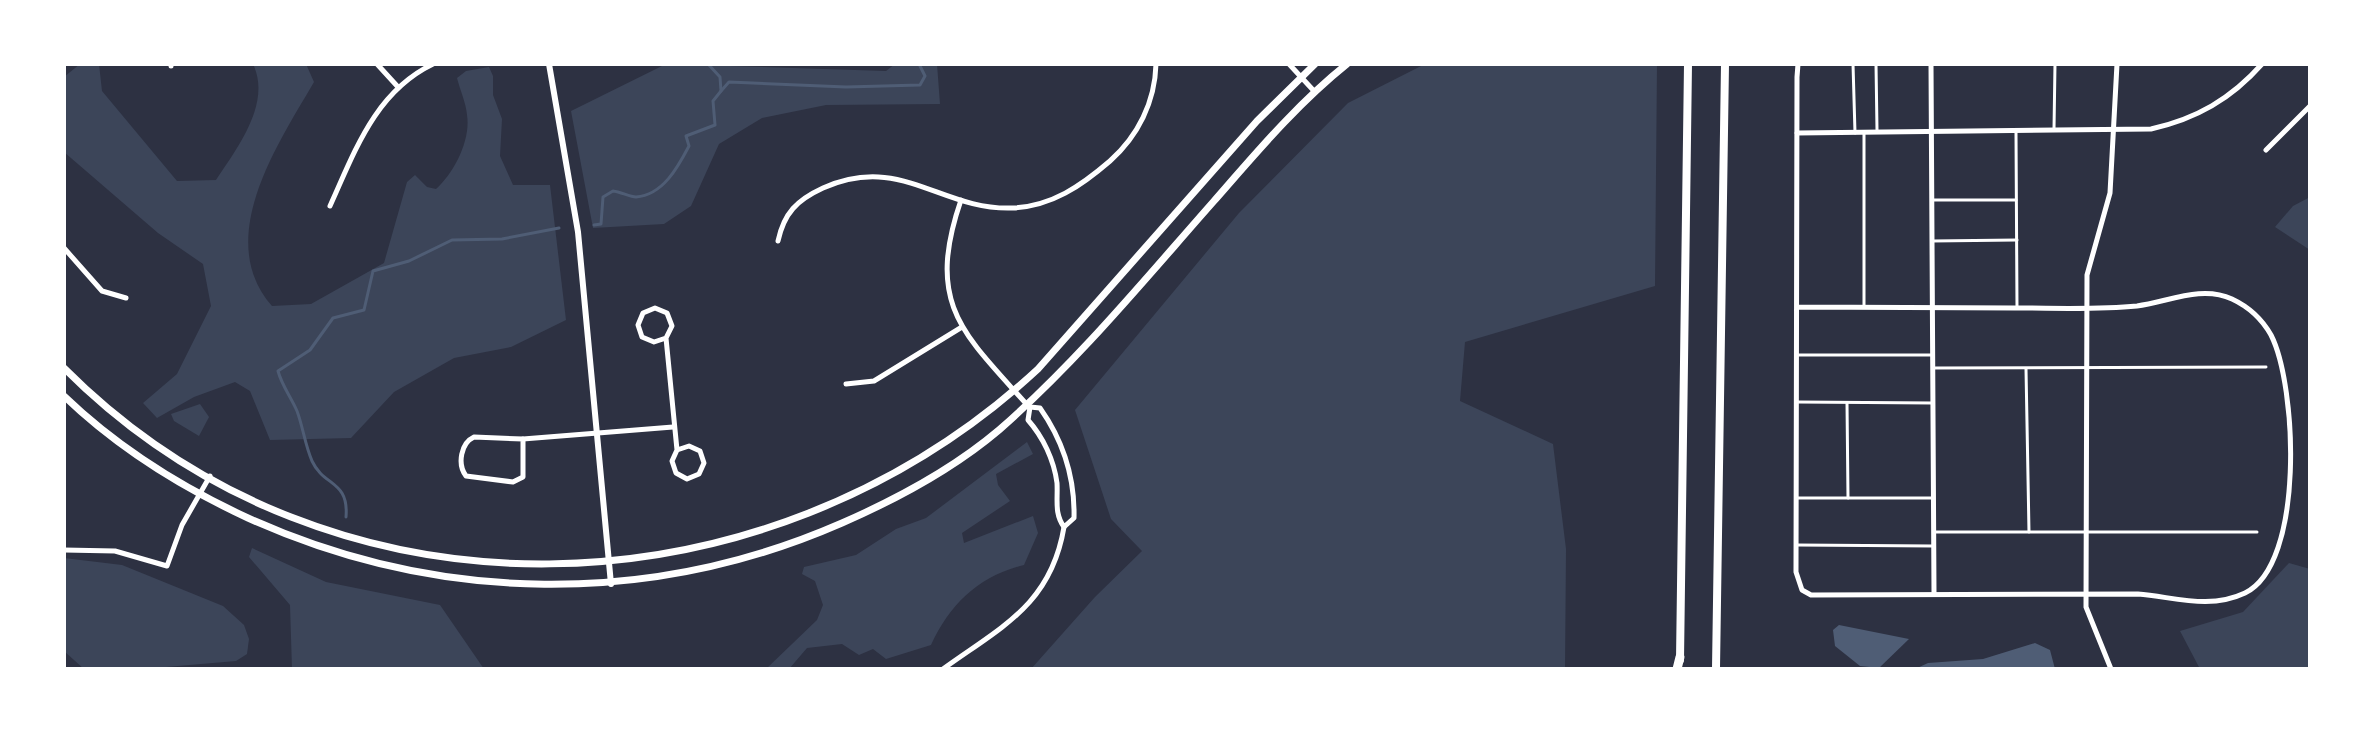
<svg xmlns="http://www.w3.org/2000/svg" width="2374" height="733" viewBox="0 0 2374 733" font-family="'Noto Sans',sans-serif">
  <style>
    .green { fill: #3c4559 }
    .water { fill: #4f5d75 }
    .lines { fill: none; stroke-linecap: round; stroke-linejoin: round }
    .stream { stroke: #4f5d75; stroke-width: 3 }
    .service { stroke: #fff; stroke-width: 3 }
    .minor { stroke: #fff; stroke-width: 5 }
    .tertiary { stroke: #fff; stroke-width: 6 }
    .secondary { stroke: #fff; stroke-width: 7 }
    .primary { stroke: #fff; stroke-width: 8 }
    .motorway { stroke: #fff; stroke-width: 9 }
  </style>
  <rect width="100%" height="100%" fill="#2d3142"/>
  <g class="green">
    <path d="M80,64H99L102,91L177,181L216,180C237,148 272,103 253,64H306L314,82C278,144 213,239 272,306L311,304L384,263L407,182L415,175L427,187L436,189C454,173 471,140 467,115C466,103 460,90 457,78L466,71L489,67L493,76V95L502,119L500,156L513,185H550L566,320L511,347L454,358L394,392L351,438L270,440L250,391L235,382L194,397L157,418L143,403L177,374L211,306L203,264L158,233L64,152V77Z"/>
    <polygon points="666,64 886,71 895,64 937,64 940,104 826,105 762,118 719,144 691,206 664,224 593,228 571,111"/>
    <polygon points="1425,64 1657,64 1655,286 1465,342 1460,401 1553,444 1566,549 1565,669 1031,669 1095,597 1142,551 1111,519 1075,410 1239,213 1348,103"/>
    <polygon points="2310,197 2310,250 2275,227 2293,206"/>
    <polygon points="200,404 209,417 199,436 174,421 171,414"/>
    <path d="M1027,442L1033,454L996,474L998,485L1010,501L962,533L964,543L1033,516L1038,533L1024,565C979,576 950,604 931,645L886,659L873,649L859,655L842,644L807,648L789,669H766L817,620L823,605L815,581L802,574L804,567L856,555L896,529L926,518Z"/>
    <polygon points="252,548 326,582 440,605 484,669 292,669 290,605 249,557"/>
    <polygon points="64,558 122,565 223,606 244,625 249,639 247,654 236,661 143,669 84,669 64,651"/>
    <polygon points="2289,563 2310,569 2310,669 2200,669 2180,631 2243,612"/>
  </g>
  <g class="water">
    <polygon points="1839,625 1909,639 1879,668 1860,666 1835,646 1833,630"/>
    <polygon points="2035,643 2050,650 2055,669 1915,669 1928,663 1983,659"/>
  </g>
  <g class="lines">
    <g class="stream">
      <polyline points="721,91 729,82 846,87 920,85 925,76 919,64"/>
      <path d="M594,225L601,224L603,197L613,191C621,192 630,197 636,197C663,195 678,167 689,146L686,136L715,125L713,101L721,91L720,77L708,64"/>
      <path d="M346,517C349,480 324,487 312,461C305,445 303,427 297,411C291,397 282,386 278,371L310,350L333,318L364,310L373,271L409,261L452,240L502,239L559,228"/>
    </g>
    <g class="service">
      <polyline points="1853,64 1855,133"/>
      <polyline points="1876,64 1877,130"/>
      <polyline points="2054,129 2055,64"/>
      <polyline points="2016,133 2017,308"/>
      <polyline points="1932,200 2016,200"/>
      <polyline points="1932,241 2017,240"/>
      <polyline points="1864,306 1864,134"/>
      <polyline points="1797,355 1933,355"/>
      <polyline points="1933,368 2266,367"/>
      <polyline points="2026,369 2029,532"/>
      <polyline points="1797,402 1933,403"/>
      <polyline points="1847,403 1848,498"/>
      <polyline points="1797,498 1933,498"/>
      <polyline points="1934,532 2257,532"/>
      <polyline points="1797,545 1933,546"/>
    </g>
    <g class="minor">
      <polyline points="171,64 171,66"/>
      <polyline points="377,64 398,87"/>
      <polyline points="1289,64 1314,91"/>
      <polyline points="1931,64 1934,593"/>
      <path d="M1797,133L2151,129C2196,119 2231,99 2262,64"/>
      <polyline points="2266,150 2310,106"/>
      <path d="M961,200C925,305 963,333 1029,407"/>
      <path d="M330,206C355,151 375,92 433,64"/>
      <path d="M778,241C784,213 797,200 823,188C901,153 941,211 1013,208C1052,206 1081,186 1110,161C1138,136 1155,102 1156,64"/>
      <polyline points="64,248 102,291 126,298"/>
      <path d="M1797,307C1870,308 1943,308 2015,308C2056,308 2097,310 2137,306C2168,302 2201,285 2232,299C2249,307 2262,319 2271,335C2297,386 2305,564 2245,593C2209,610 2175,597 2138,594L1811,595L1802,590L1796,572L1797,77L1798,64"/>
      <polyline points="666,338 654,342 642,337 638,325 643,313 655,308 667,313 672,326 666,338 677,450 672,461 676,473 687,479 699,474 704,463 700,451 689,446 677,450"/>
      <polyline points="846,384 874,381 962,327"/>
      <path d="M1030,407L1040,408C1064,442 1075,477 1074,518L1064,527C1054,513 1058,500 1057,483C1054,460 1043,437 1028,420Z"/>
      <path d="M474,437L523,439V477L513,482L466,476C457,464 461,443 474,437Z"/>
      <polyline points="523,439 673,427"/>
      <polyline points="64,550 115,551 167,566 182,525 210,476"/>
      <path d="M943,669C1001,627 1051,605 1064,527"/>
      <polyline points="2111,669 2086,607 2087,275 2110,193 2117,64"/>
    </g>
    <polyline class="tertiary" points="549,64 578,232 611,584"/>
    <g class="secondary">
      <path d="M64,368C332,637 766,621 1038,369L1257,121L1315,64"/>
      <path d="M64,396C118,448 181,487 248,518C438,604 650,607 842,523C897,499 953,469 999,430C1078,361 1145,279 1214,201C1256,153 1297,104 1347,64"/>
    </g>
    <g class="primary">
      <polyline points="1680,660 1688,64"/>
      <polyline points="1716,669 1725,64"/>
    </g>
    <polyline class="motorway" points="1677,669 1680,657"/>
  </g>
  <rect width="2374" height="733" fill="none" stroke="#ffffff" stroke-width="132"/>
</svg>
